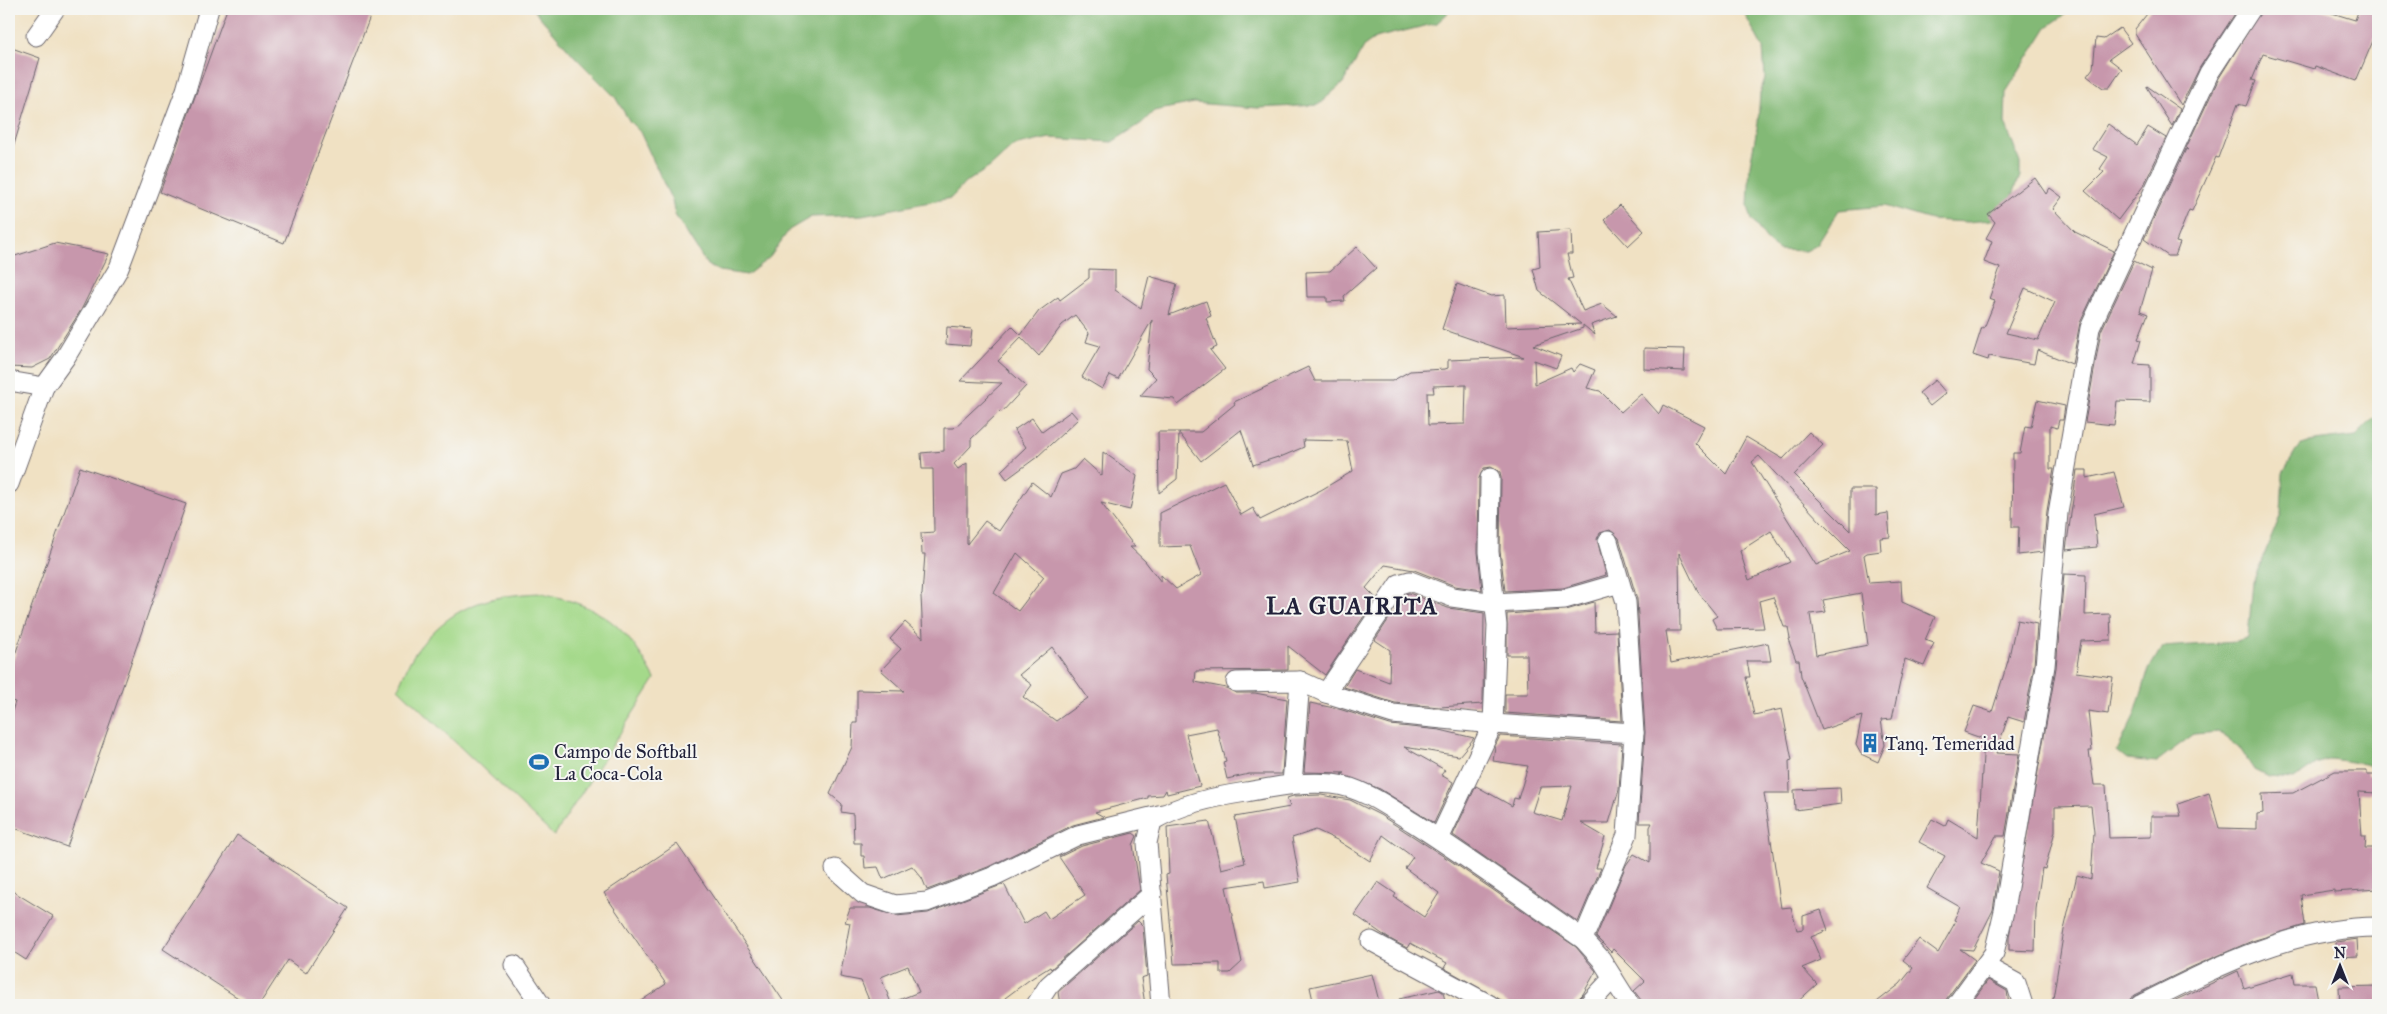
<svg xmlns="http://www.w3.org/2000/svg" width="2387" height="1014" viewBox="0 0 2387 1014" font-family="'IM FELL Great Primer',serif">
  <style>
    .green { fill: #a4d98a; stroke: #637e62 }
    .forest { fill: #83b976; stroke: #526e58 }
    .building { fill: #c797ac; fill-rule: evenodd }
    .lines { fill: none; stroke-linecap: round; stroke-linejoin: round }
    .minor-casing { stroke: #6a656b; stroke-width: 21 }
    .minor { stroke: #fff; stroke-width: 19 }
    .labels { text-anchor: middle; stroke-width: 4; stroke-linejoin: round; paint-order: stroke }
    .poi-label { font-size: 19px; fill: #22223b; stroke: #f6f6f2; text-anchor: start }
    .district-label { font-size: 24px; font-weight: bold; letter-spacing: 1px; fill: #22223b; stroke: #f6f6f2 }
  </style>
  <rect width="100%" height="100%" fill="#f6f6f2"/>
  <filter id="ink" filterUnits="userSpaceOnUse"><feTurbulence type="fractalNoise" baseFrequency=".02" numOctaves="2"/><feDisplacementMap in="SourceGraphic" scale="10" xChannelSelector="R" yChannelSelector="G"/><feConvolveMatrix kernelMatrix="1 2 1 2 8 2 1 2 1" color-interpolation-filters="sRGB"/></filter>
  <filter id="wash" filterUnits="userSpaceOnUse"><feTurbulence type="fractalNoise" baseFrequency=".0096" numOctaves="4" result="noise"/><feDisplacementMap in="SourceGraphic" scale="20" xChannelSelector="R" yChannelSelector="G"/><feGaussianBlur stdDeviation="1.12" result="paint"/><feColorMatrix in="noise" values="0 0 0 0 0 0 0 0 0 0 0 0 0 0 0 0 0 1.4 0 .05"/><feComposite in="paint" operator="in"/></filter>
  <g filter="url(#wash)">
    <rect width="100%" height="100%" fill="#f0e1c3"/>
    <path class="green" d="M542,593C604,608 625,624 655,679L554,836L398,688C403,677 408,663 415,653C450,606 486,595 542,593Z"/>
    <g class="forest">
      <polygon points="533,9 1452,9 1437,23 1375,38 1365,45 1343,83 1318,105 1258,108 1194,103 1154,111 1142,123 1112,142 1050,138 1013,146 990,167 965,183 951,198 862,215 811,217 789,230 770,257 747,275 719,271 707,265 675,215 672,201 640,132 630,122 615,97 576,58"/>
      <polygon points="1742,9 2073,9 2047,27 2006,92 2005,123 2020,163 2020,176 2010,203 2001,213 1991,220 1968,222 1931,220 1884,206 1839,210 1817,245 1806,251 1779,250 1769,243 1752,220 1748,206 1750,165 1758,123 1760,93 1765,78 1763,48"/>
      <polygon points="2378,414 2378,766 2331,759 2316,764 2294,779 2268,777 2254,770 2239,747 2219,732 2194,734 2156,762 2127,759 2117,751 2135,714 2149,669 2162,647 2236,642 2248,637 2253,582 2281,514 2283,473 2299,446 2314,441 2356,436"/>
    </g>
    <g id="blocks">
      <g class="building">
        <polygon points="227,9 373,9 284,243 160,192"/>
        <polygon points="2151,9 2238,9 2200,67 2181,105 2135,34 2135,29"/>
        <polygon points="2262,9 2319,9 2355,20 2359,9 2378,9 2378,29 2356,81 2315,66 2314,69 2263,54 2252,80 2256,81 2246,106 2238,104 2218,158 2216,157 2192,211 2189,210 2176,242 2180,243 2175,256 2168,256 2144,239 2186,149 2188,150 2186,148 2219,78"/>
        <polygon points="2120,28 2131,43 2109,59 2122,69 2109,88 2103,88 2087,76 2093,68 2096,38 2104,39"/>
        <polygon points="9,47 40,58 13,148 9,147"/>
        <polygon points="2147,86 2180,109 2172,126 2147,87"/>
        <polygon points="2108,124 2137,145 2148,127 2166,138 2144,185 2118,220 2085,191 2104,172 2100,169 2108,157 2092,149"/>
        <path d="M2035,178L2046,194L2050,188L2062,197L2053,209L2075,232L2114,251L2080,323L2072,364L2037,350L2034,364L1989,356L1988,360L1973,355L1982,327L1984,328L1995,301L1989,299L2000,268L1984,262L1992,241L1986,238L1995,222L1988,214ZM2025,288L2055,302L2038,340L2006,333Z"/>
        <polygon points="1620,205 1644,231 1628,246 1604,220"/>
        <path d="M1571,230L1572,254H1567L1573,278L1568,279L1583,311L1602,304L1617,316L1591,325L1595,335L1583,325V328L1533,345L1561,356L1556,368L1534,360L1535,384L1571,368L1573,372L1580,364L1595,370L1587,388L1600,391L1621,412L1641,394L1659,414L1663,405L1704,426L1695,443L1726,474L1746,437L1783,459L1809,432L1823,445L1794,475L1850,531V489H1876V515L1888,513L1890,537L1880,538L1881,551L1867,553L1864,555L1869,583L1901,581L1902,602L1935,617L1925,640L1934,643L1924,666L1905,659L1892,719L1881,720L1885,745L1878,762L1861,754L1856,745L1862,716L1822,730L1801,676L1799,660H1796L1788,639L1790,638L1788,627H1784L1773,597L1759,601L1764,628L1717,629L1712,619L1717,616L1698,592L1679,553L1680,631H1666L1671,663L1768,643L1771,661H1747L1750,677H1746L1754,715L1782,709L1792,760L1789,761L1790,793H1764L1781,908L1791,907L1797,930L1803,929V916L1821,910L1828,930L1811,937L1821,960L1802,968L1817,984L1794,1005H1645L1634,991L1645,981L1613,949L1611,952L1596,937L1626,865L1634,854L1650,863V827L1652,823H1639L1645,732L1637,599L1619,538L1610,530L1600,533L1597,539L1606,575L1563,588L1505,591L1500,551L1501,478L1500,472L1491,467L1484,468L1479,478L1478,552L1482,590L1455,586L1414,570L1385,565L1366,588L1376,598L1325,675L1288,646V670L1196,671L1195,682L1226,688L1236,693H1255L1287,699L1282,774H1249L1227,779L1223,762L1226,761L1217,728L1186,734L1200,786L1167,794L1166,790L1163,795L1148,796V798L1095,812L1104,817L1073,825L988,867L927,890L922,878L912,866L883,879L878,867L865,868L864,856H861V843H854L853,814L841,812L842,804L830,794L852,747L853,723H857V690L904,691L881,670L901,649L890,639L905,622L923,638L921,596L922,595L925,554H922L921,533L934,532L933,469H922L921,453L944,451V428H954L1002,383L960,381L1012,326L1021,335L1039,311L1058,297L1060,300L1089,278V269L1115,270V290L1141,308L1149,276L1177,284L1169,315L1206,301L1211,316L1206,318L1217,347L1210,350L1225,369L1178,405L1174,399L1140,396L1156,378L1147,369L1152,320L1118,379L1110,375L1102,389L1082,377L1100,346L1086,342L1089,333L1075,315L1062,325L1039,356L1021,337L998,361L1026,386L1002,412L1000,411L971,439V446L954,464L958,469L967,463V544L985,521L999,531L1032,482L1051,497L1061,474L1074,469L1083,459L1102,476L1103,452L1137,476L1130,510L1101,503L1135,547H1130L1145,561L1161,582V575L1176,589L1201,575L1190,546L1160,547V513L1224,482L1241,515L1253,508L1260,520L1321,490L1353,471L1347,441L1303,440L1304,447L1278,458V457L1253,465L1241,430L1201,461L1179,433L1177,479L1159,493L1158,432H1201L1235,404L1234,402L1308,367L1315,381H1392L1410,371L1445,369L1448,368V360L1524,357L1442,329L1457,284L1491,296L1505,295L1506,327L1581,324L1539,291L1533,269L1540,267L1538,232ZM1466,385L1465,424L1428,425L1427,393H1434L1433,386ZM1759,456L1821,522L1850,551L1816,565L1752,462ZM1771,531L1790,562L1749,580L1740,551ZM1017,553L1044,577L1018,611L994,593ZM1861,593L1868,645L1816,655L1810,614L1826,612L1823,600ZM1052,647L1088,698L1056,721L1023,697L1032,685L1019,675Z"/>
        <polygon points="55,243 109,254 81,310 50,359 32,368 9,367 9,258"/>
        <polygon points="1357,247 1376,268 1344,296 1345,301 1327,302 1327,297 1307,297 1306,272 1330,271"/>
        <polygon points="2134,261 2152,270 2140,311 2148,314 2138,339 2141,340 2134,364 2150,365 2150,402 2117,401 2114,425 2085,422 2101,331"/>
        <polygon points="947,327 972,329 970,346 946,344"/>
        <polygon points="1644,348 1685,349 1684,371 1644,369"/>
        <polygon points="1935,380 1946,393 1930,406 1919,393"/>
        <polygon points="2037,400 2065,406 2063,420 2059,420 2057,428 2050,426 2050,469 2054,469 2047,511 2043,552 2018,555 2019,527 2012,527 2013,453 2020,453 2025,426 2031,427"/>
        <polygon points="1071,411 1078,419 1037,457 1007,479 1001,471 1026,447 1014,430 1032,418 1042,432"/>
        <polygon points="80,467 186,504 67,847 9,826 9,720 15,702 9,700 9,672"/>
        <polygon points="2077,470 2087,470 2087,478 2114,472 2124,507 2094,514 2097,547 2066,550"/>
        <polygon points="2064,574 2086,575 2085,615 2110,614 2111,640 2081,641 2076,672 2113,677 2108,714 2088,711 2092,751 2089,751 2094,785 2106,785 2109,838 2151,837 2151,816 2181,816 2178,804 2209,793 2219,828 2257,829 2257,814 2263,813 2262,794 2293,793 2335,771 2367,771 2367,775 2378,775 2378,793 2359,792 2362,836 2366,836 2365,848 2378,848 2378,889 2334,892 2334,890 2301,895 2305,925 2252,941 2192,967 2135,995 2130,999 2129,1005 2052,1005 2064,930 2077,875 2091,879 2094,832 2091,806 2055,807 2055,831 2045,869 2042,868 2036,909 2035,951 2009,950 2009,937 2056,668"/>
        <polygon points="1409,593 1448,608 1484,613 1483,704 1440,707 1395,703 1344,687 1355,669 1389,682 1390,650 1375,640 1392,614 1395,616 1406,594"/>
        <polygon points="1594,602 1595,632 1617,631 1622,721 1505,713 1505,694 1528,694 1527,655 1507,655 1507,614 1566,610"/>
        <polygon points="2017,620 2037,624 2034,665 2024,722 2008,717 1996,753 2019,754 2005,836 1996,836 1981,863 1999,871 1993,910 1973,950 1960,949 1975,960 1947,998 1945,1005 1873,1005 1900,984 1913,968 1903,960 1919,939 1938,953 1956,921 1954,920 1960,907 1927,888 1945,856 1919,842 1932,819 1945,826 1948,819 1978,837 1984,739 1964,732 1974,706 1992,712 2008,661"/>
        <polygon points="1310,703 1339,709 1390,725 1440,730 1474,738 1459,756 1404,747 1445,770 1441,775 1453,782 1434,823 1380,789 1341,774 1345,773 1304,772"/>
        <path d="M1500,736L1622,744L1619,790L1609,823H1581L1605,837L1596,868H1601L1578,922L1453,835L1476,786L1512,806L1514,798L1518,799L1528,766L1493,761L1495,746ZM1572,786L1562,821L1532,812L1540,787Z"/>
        <polygon points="1840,788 1841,804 1795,810 1794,790"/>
        <polygon points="1321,795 1350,800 1380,815 1451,861 1576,947 1596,971 1583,994 1572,1005 1510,1005 1444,968 1447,963 1410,943 1407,948 1388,938 1355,915 1378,882 1396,894 1394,897 1424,917 1439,893 1405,868 1413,857 1383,835 1370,861 1337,840 1316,830 1292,838 1300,882 1265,888 1264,881 1226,887 1242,962 1230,973 1220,973 1220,963 1174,964 1166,875 1169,874 1167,827 1209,821 1221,869 1245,863 1235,817 1290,807 1287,798 1293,796"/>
        <path d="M1133,833L1137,836L1133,845L1140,890L1051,969L1050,967L1029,980L1005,998L1007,1005H871L861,981L840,977L850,923L845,922L850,908H870L896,916L928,913L1004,884L1024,924L1044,911L1049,919L1085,895L1059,857L1082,846ZM908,966L919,992L891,1003L881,977Z"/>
        <polygon points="237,835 348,908 306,973 288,960 259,1005 249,1005 163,949"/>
        <polygon points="677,844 739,935 786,1005 635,1005 666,984 604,893"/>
        <polygon points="9,889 53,916 26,960 9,949"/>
        <polygon points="1138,921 1143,926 1146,964 1147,976 1141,978 1145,1005 1060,1005 1058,992"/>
        <polygon points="2357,939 2358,956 2337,957 2336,942"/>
        <polygon points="2238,971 2244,988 2293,973 2295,984 2315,984 2319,1005 2165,1005"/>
        <polygon points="1372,974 1380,1005 1314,1005 1310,987"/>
        <polygon points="1988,980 2007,991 2009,1005 1970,1005"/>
        <polygon points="2378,986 2378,1005 2340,1005 2339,987"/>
        <polygon points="1439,990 1443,992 1446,1005 1400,1005 1399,999"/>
      </g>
    </g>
  </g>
  <g filter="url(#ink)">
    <use href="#blocks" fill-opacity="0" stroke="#6a656b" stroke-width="1"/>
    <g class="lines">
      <defs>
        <g id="minor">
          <polyline points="36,36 55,9"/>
          <polyline points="9,381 44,387"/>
          <polyline points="9,484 44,387 65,358 119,268 186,90 209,9"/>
          <polyline points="1608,541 1620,583"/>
          <polyline points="1236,682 1300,681 1326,693 1393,714 1493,724 1634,733 1627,835 1583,939"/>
          <polyline points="1326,693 1399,584 1410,581 1452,597 1495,603 1565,599 1620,583 1626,602 1634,733"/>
          <polyline points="1292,784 1300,681"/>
          <polyline points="1439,839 1493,724 1497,625 1489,552 1490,478"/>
          <polyline points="835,869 863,894 895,905 927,902 992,877 1078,835 1163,814"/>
          <polyline points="1371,941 1490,1005"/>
          <polyline points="514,965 541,1005"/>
          <polyline points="1985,966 2016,983 2023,1005"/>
          <polyline points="1036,1005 1049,985 1152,894"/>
          <path d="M1161,1005L1147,843L1152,821C1180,804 1214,797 1246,792C1274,787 1303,781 1332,784C1362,787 1390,808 1414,823C1472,860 1527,900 1583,939L1601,959L1630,1005"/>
          <polyline points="1588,1005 1613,978"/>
          <polyline points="1956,1005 1994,953 2004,911 2045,666 2058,513 2090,328 2209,73 2251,9"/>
          <path d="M2140,1005C2216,967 2292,927 2378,927"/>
        </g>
      </defs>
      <use href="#minor" class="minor-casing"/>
      <use href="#minor" class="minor"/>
    </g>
  </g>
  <defs>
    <symbol id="building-bare" viewBox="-9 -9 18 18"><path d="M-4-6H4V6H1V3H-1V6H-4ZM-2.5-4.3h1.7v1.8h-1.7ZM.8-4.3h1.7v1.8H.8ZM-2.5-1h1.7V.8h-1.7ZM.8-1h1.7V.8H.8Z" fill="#1f6fb2" stroke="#f6f6f2" stroke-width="2.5" paint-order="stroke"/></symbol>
    <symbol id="stadium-bare" viewBox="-9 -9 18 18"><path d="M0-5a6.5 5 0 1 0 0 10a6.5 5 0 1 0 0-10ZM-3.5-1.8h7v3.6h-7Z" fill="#1f6fb2" stroke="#f6f6f2" stroke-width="2.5" paint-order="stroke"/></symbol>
  </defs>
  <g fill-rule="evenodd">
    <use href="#building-bare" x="1856" y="729" width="28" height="28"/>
    <use href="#stadium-bare" x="525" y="748" width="28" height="28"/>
  </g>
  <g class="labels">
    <g class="poi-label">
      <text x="1885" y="750">Tanq. Temeridad</text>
      <text x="554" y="758">Campo de Softball<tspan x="554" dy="22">La Coca-Cola</tspan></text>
    </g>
    <g class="district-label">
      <text x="1352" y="614">LA GUAIRITA</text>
    </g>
  </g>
  <rect width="2387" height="1014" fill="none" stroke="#f6f6f2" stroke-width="30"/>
  <g transform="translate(2340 966)" stroke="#f6f6f2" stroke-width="4" paint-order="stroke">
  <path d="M0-4L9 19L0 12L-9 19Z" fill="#22223b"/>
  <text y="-8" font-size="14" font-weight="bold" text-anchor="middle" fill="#22223b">N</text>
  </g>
</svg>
